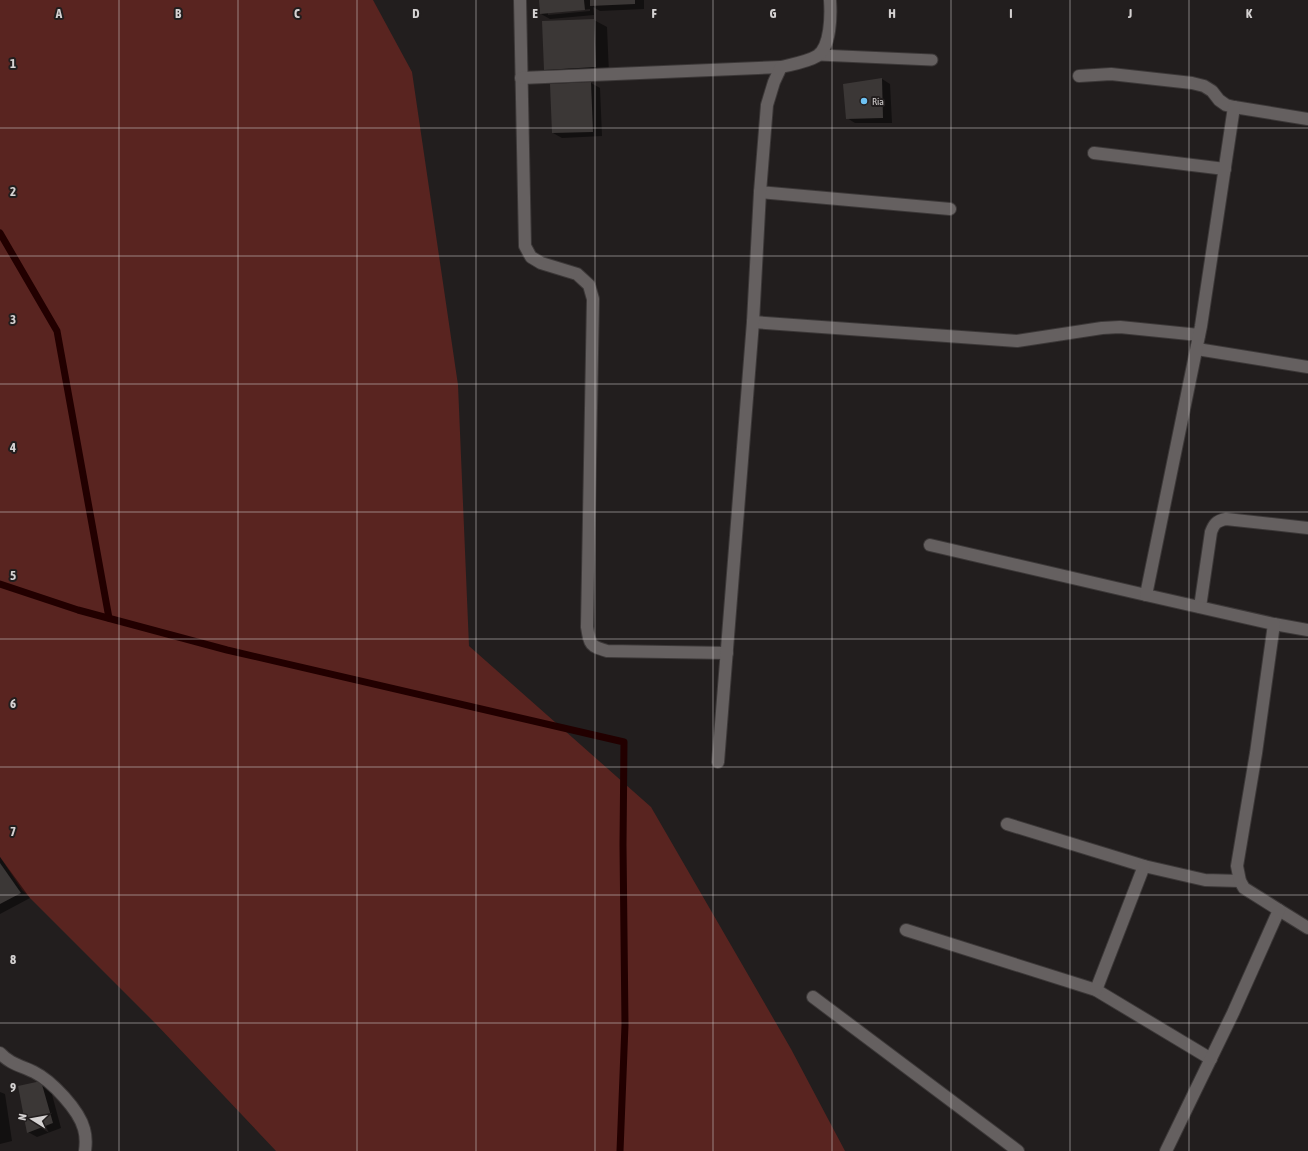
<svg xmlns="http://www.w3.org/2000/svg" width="1308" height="1151" viewBox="0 0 1308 1151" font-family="'Asap Condensed',sans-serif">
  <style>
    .green { fill: #592420 }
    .shadow { fill: #0007; fill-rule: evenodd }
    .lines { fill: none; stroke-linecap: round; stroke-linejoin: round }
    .stream { stroke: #200; stroke-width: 7 }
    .building { fill: #3b3736 }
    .service-casing { stroke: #3c3838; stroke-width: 13 }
    .minor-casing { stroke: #3c3838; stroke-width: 14 }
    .service { stroke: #656060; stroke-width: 11 }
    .minor { stroke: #656060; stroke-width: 12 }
    .grid { fill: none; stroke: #d5d2d2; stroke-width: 1; stroke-opacity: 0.55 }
    .poi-dot { fill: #6ec2f3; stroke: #221e1e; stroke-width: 1.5 }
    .labels { text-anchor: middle; stroke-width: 4; stroke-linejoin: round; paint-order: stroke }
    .poi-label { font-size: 10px; fill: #d5d2d2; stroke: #221e1e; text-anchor: start }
    .grid-label { font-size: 13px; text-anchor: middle; font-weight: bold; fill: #d5d2d2; stroke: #221e1e; stroke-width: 4; stroke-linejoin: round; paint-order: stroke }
  </style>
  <rect width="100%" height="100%" fill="#221e1e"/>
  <polygon class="green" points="0,0 373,0 412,72 458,385 469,646 651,807 791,1049 845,1151 276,1151 156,1024 22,890 0,857"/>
  <g class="shadow">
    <path d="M540,0H644V9L600,11L593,7L594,15L550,19L541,14ZM590,9V11L548,15V13Z"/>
    <polygon points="594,20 607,27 609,74 558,77 545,69"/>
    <polygon points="882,79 890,84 892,123 855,123 847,118"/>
    <polygon points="591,83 600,88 602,136 562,138 553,133 551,85"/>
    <polygon points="0,857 30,898 0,914"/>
    <polygon points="41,1082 50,1087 61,1128 37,1137 28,1132"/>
    <polygon points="0,1092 5,1094 12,1141 0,1144"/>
  </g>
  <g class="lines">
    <g class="stream">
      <polyline points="0,233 57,331 109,618"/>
      <polyline points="0,584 78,610 227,650 624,742 623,845 625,1025 620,1151"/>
    </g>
  </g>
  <g class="building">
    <polygon points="539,0 584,0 585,10 540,14"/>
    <polygon points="590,0 635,0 635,4 590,6"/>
    <polygon points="594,19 596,67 544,70 542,21"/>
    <polygon points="882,78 883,118 846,119 843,84"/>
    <polygon points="591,82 593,132 552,133 550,84"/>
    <polygon points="0,863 21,893 0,904"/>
    <polygon points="41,1081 53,1123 27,1133 18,1086"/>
  </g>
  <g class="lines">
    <defs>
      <polyline id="service" points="819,55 932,60"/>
      <g id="minor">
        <path d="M520,0L525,246L531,257L541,263L577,274L589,285L593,299L587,627C590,645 590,646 607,651L727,653"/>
        <polyline points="1079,76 1111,74 1192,83 1204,86 1212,91 1219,100 1226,105 1234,107 1308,119"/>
        <polyline points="521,78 781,67"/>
        <polyline points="1094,153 1225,169"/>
        <polyline points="760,192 950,209"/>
        <polyline points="753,322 1017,341 1102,328 1120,327 1199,335"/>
        <polyline points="1197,349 1308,367"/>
        <polyline points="930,545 1146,595"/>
        <path d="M1200,607L1211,532C1214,524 1216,521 1226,519L1308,528"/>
        <polyline points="1274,624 1308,630"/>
        <path d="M718,762L753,322L760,192L767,105L774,82L781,67C793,64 807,62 817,56C831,47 831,15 830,0"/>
        <polyline points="1007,824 1144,866 1205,880 1240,881"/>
        <polyline points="1279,910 1308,928"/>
        <polyline points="906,930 1096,990 1211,1059"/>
        <polyline points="1096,990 1144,866"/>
        <polyline points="813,997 1018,1151"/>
        <path d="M0,1053C10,1064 22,1066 34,1072C52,1081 79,1110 84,1129C86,1136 86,1144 85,1151"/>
        <polyline points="1166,1151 1233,1013 1279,910 1244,888 1240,881 1237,866 1256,753 1274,624 1146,595 1201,326 1234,107"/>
      </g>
    </defs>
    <use href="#service" class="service-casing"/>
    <use href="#minor" class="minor-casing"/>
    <use href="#service" class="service"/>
    <use href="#minor" class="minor"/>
  </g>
  <path class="grid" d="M119,0V1151M238,0V1151M357,0V1151M476,0V1151M595,0V1151M713,0V1151M832,0V1151M951,0V1151M1070,0V1151M1189,0V1151M0,128H1308M0,256H1308M0,384H1308M0,512H1308M0,639H1308M0,767H1308M0,895H1308M0,1023H1308"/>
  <circle class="poi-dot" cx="864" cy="101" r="4"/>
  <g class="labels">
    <g class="poi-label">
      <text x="872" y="105">Ria</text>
    </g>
  </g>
  <g class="grid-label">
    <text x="59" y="18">A</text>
    <text x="178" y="18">B</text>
    <text x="297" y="18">C</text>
    <text x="416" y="18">D</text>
    <text x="535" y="18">E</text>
    <text x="654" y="18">F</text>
    <text x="773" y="18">G</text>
    <text x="892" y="18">H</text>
    <text x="1011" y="18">I</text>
    <text x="1130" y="18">J</text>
    <text x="1249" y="18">K</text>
    <text x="13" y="68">1</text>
    <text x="13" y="196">2</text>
    <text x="13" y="324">3</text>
    <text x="13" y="452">4</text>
    <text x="13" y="580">5</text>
    <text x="13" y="708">6</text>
    <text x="13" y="836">7</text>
    <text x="13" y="964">8</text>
    <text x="13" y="1092">9</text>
  </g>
  <g transform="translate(32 1119) rotate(281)" stroke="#221e1e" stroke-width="3" paint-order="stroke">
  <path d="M0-3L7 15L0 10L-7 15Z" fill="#d5d2d2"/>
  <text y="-6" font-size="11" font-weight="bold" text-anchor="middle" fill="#d5d2d2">N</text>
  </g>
</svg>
